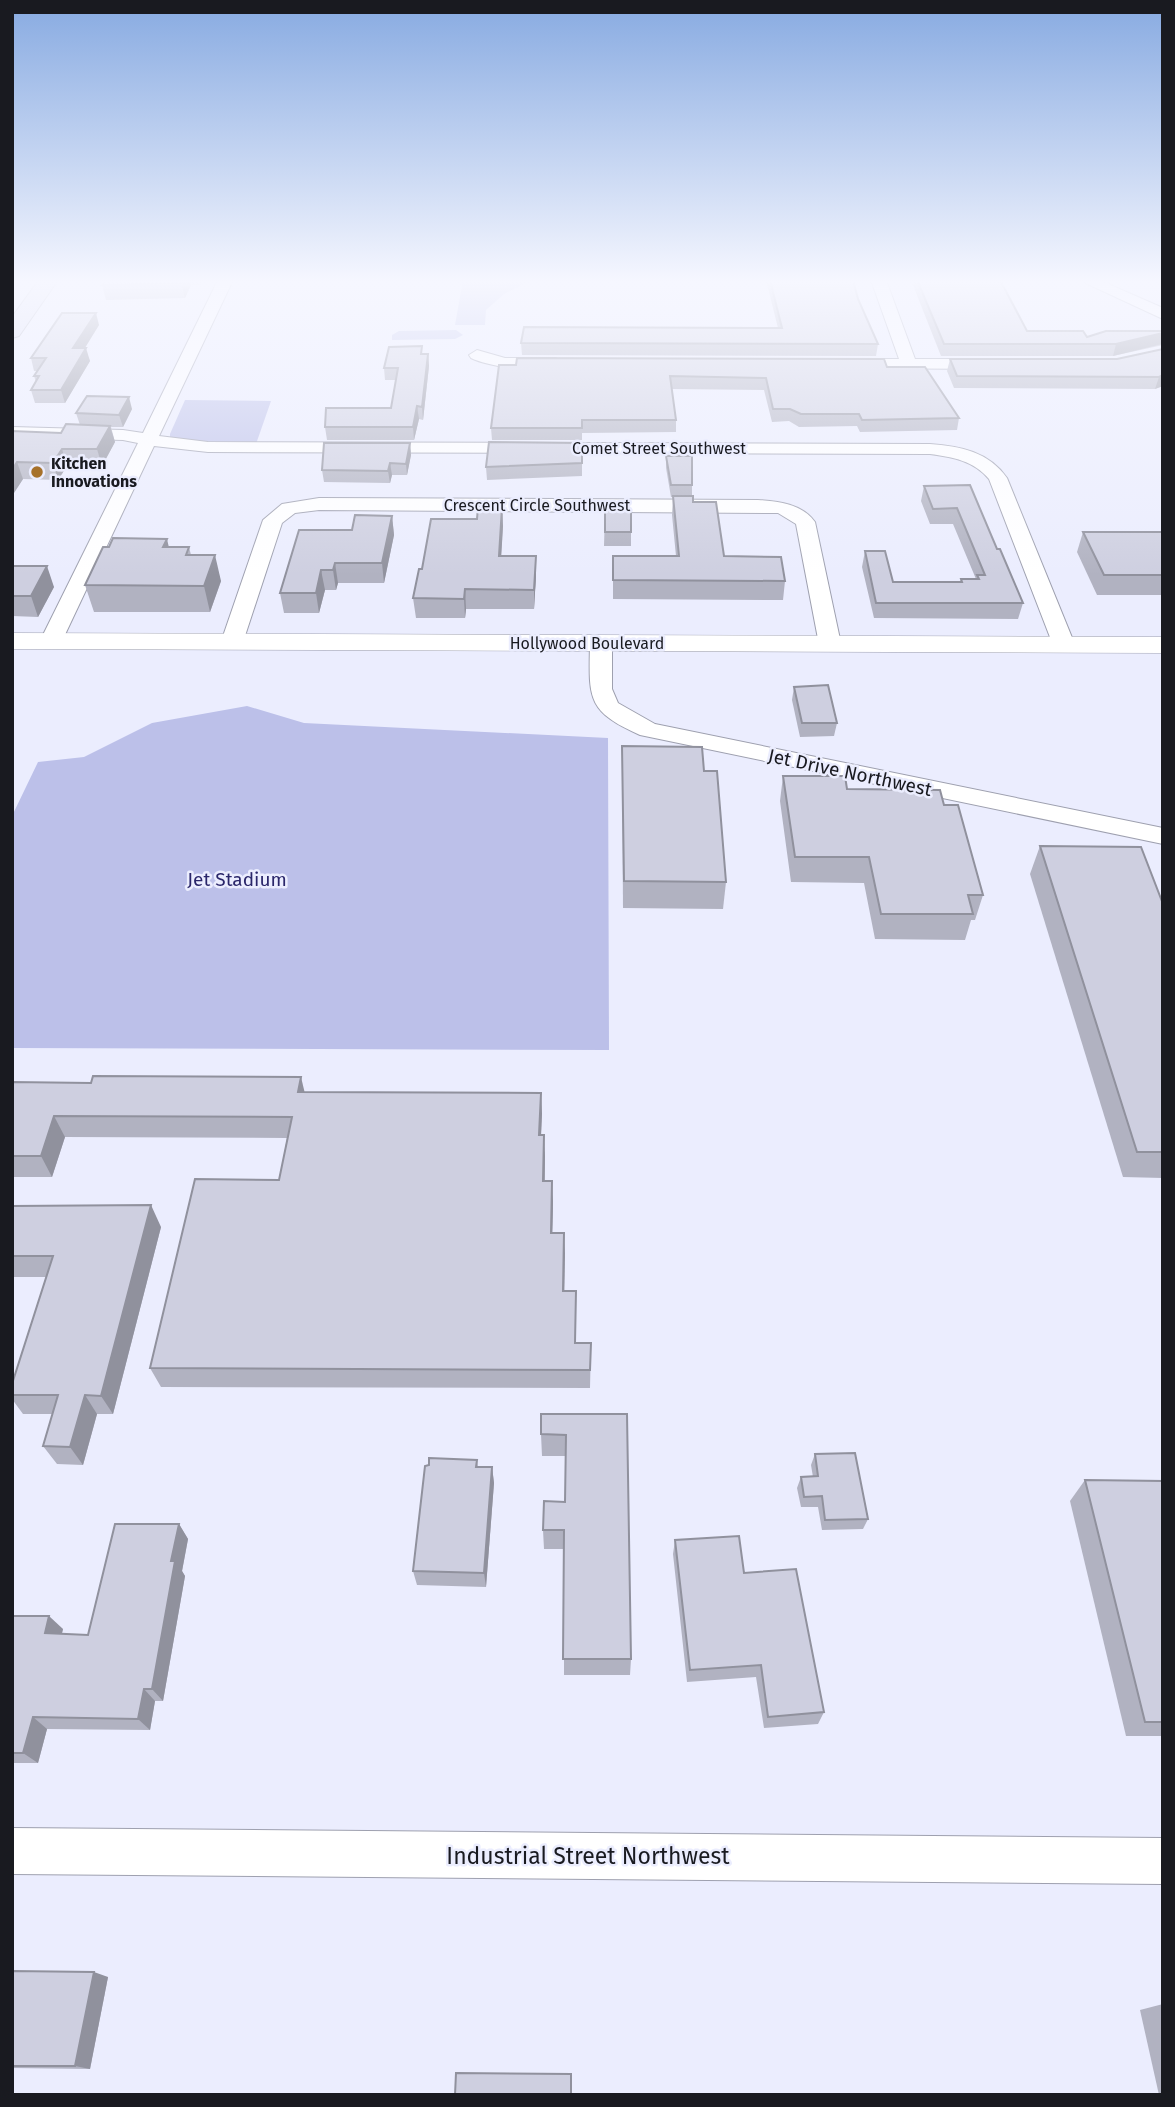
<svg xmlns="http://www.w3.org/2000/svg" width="1175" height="2107" viewBox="0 0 1175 2107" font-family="'Fira Sans',sans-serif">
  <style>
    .green { fill: #bcc0e9 }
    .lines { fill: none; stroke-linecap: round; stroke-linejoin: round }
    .minor-casing { stroke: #9ea0af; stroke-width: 2 }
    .tertiary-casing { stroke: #9ea0af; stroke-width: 1 }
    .secondary-casing { stroke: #9ea0af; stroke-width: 2 }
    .minor { fill: #fff; fill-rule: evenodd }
    .tertiary { fill: #fff; fill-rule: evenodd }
    .secondary { fill: #dbdcf1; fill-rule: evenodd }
    .wall { fill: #b1b2c1 }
    .shaded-wall { fill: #90919d }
    .building { fill: #cecfe0; stroke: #90919d; stroke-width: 2 }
    .poi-dot { fill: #a6712a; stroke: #ebedfe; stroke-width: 2.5 }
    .labels { text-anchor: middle; stroke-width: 5; stroke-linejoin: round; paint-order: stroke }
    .far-street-label { font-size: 16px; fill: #191a20; stroke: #ebedfe }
    .far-poi-label { font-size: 16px; font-weight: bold; fill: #191a20; stroke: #ebedfe; text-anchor: start }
    .street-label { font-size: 19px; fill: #191a20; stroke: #ebedfe }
    .park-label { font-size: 19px; fill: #2a266a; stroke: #ebedfe }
    .near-street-label { font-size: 23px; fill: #191a20; stroke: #ebedfe }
  </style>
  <rect width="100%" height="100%" fill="#ebedfe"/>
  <g class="green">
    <polygon points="463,280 532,280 504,294 486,310 485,325 455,325"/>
    <polygon points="456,330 463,335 455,339 392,340 392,335 399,331"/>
    <polygon points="185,400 271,401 256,444 170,440 170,434"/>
    <polygon points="247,706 304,723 608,738 609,1050 12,1048 12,816 38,762 84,757 152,723"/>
  </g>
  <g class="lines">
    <defs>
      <g id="minor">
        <path d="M218,280H233L159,436L208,442L930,444C960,446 989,452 1007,478L1075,645L1072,650H1056L1053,645L989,479C974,461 953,457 930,454L208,452L154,446L62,641L59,646H43L40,641L138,443L123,440L12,437V427L123,430L143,433Z"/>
        <polygon points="871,280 886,280 915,359 990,359 998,364 990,369 841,368 839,364 847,359 899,359"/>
        <polygon points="1079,280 1099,280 1163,308 1163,319"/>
        <path d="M477,350L505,358H556L564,363C550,377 489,367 471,358L469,355Z"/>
        <path d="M319,498L758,500C779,501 802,504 815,522L841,644L838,649H822L819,644L796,524L778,513L319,510L295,513L282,523L243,642L240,647H224L221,642L263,520L282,504Z"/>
        <path d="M601,636L609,638L612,643V689L618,703L655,724L1163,828V844L640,735C586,711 589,698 590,643L593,638Z"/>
        <polygon points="12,1828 1163,1838 1163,1884 12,1874"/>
      </g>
      <polygon id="tertiary" points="12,633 1163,637 1163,653 12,649"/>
      <polygon id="secondary" points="39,280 58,280 19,336 12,338 12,317"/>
    </defs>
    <use href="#minor" class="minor-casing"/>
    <use href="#tertiary" class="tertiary-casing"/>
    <use href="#secondary" class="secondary-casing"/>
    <use href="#minor" class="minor"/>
    <use href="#tertiary" class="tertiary"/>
    <use href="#secondary" class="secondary"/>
  </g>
  <g class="wall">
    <polygon points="106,280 202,280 200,285 191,285 185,298 106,300 102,285"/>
    <polygon points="766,280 853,280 858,299 878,344 876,356 522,355 521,343 778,328"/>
    <polygon points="911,280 1000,280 1027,331 1087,337 1163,331 1163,345 1113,356 941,356"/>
    <polygon points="99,325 84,348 90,361 65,403 35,403 31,390 36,382 34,376 38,371 34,371 31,358"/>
    <polygon points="1163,349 1163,386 1155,389 954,388 947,371 950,359 1117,359"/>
    <polygon points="423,354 428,354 429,366 423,420 419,419 414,440 327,440 325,427 391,408 396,380 385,380 384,368"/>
    <polygon points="499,365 887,367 959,418 957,430 860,432 857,426 799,427 789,421 772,422 764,390 672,389 676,420 676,432 582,433 582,440 492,440 491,428"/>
    <polygon points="132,409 123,427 111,427 115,442 102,466 67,466 58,480 23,479 12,496 12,431 61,433 80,425 76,413"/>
    <polygon points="410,443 411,455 407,475 392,475 390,483 324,482 322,470"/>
    <polygon points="582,443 582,476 487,480 486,467"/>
    <polygon points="666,456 692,485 692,496 693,502 724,556 785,581 783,600 613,599 613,556 676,556 672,515 673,497 671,497 666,468"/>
    <polygon points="970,485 997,549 1023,603 1018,619 874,618 862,567 865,551 893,582 960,582 961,579 976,579 953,524 930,524 921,501 924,486"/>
    <polygon points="502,507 503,526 501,556 536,556 536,576 534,609 466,609 465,618 416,618 413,598 422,569 477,519"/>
    <polygon points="605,511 631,532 631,546 604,546"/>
    <polygon points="392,516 394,535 384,583 338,583 336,590 325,590 319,613 284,613 280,593 352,530"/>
    <polygon points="1083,532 1163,532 1163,595 1097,595 1077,552"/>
    <polygon points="169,547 189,547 191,555 221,581 210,612 94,612 85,585"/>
    <polygon points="12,566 54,587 38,617 12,616"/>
    <polygon points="794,687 837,723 834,736 800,737 792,700"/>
    <polygon points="622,746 704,771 726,882 723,909 623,908"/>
    <polygon points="783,776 847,789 944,805 983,895 975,920 971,920 965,940 875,939 864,883 791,882 780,801"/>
    <polygon points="1040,846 1163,904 1163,1178 1123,1177 1030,874"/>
    <polygon points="12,1082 305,1092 541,1093 542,1114 541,1135 545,1156 545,1181 553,1201 552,1233 564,1233 564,1291 576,1310 575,1343 591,1343 590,1388 161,1387 150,1368 279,1180 287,1138 65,1137 52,1177 12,1177"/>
    <polygon points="12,1206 161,1227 113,1414 97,1414 83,1465 57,1464 43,1446 53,1414 23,1414 12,1399 12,1384 46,1277 12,1277"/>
    <polygon points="627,1414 631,1659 630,1675 564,1675 564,1549 544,1549 543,1530 565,1502 565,1456 542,1456 541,1434"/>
    <polygon points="815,1454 868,1519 863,1529 822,1530 818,1507 801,1507 797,1488 801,1477 813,1477 811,1465"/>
    <polygon points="477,1460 478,1467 492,1467 494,1483 486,1587 417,1585 413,1571"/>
    <polygon points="1085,1480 1163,1481 1163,1736 1126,1736 1070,1501"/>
    <polygon points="179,1524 188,1539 182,1571 185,1576 163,1701 155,1701 150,1730 47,1729 38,1763 12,1763 12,1616 63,1629 62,1634 88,1635"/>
    <polygon points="675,1540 824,1712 818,1724 764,1728 756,1677 687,1682 673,1554"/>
    <polygon points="12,1971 108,1977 90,2069 12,2068"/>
    <polygon points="1163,2004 1163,2095 1159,2095 1140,2010"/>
  </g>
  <g class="shaded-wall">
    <polygon points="183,280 190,280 191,285 185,298 181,283"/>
    <polygon points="96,313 99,325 77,361 73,348"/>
    <polygon points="1163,333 1162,344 1113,356 1116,344"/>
    <polygon points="86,348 90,361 65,403 61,390"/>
    <polygon points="428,354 429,366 423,420 422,407"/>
    <polygon points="1163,375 1163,386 1155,389 1159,377"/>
    <polygon points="129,397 132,409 123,427 119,415"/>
    <polygon points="417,406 419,419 414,440 413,427"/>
    <polygon points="110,426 115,442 102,466 97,449"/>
    <polygon points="410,443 411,455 407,475 406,464"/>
    <polygon points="62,449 67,466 58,480 53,463"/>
    <polygon points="17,462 23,479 12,496 12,470"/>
    <polygon points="390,463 392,475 390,483 388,471"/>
    <polygon points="502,507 503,526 500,576 499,556"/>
    <polygon points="392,516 394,535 384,583 382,563"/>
    <polygon points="167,539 173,565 163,547"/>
    <polygon points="215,555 221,581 210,612 204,586"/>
    <polygon points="536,556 536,576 534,609 534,590"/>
    <polygon points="335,563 338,583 336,590 333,570"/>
    <polygon points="47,566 54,587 38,617 31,596"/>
    <polygon points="321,570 325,590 319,613 316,593"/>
    <polygon points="465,589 466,609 465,618 464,599"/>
    <polygon points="301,1077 306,1098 298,1092"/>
    <polygon points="541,1093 542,1114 540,1156 539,1135"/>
    <polygon points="54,1116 65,1137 52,1177 41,1156"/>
    <polygon points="544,1135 545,1156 544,1201 543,1181"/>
    <polygon points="552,1181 553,1201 552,1253 551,1233"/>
    <polygon points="151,1205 161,1227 113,1414 101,1396"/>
    <polygon points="564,1233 565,1253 564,1310 563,1291"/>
    <polygon points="85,1395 97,1414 83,1465 70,1447"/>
    <polygon points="492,1467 494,1483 486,1587 484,1573"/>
    <polygon points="179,1524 188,1539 182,1571 185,1576 163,1701 152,1689 171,1561"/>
    <polygon points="49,1616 63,1629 58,1646 45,1633"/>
    <polygon points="144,1689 155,1701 150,1730 138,1719"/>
    <polygon points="33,1717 47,1729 38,1763 23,1753"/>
    <polygon points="94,1972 108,1977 90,2069 75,2066"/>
  </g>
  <g class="building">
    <polygon points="106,280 183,280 181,283 102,285"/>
    <polygon points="770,280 853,280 858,299 878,344 521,343 524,327 782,328"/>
    <polygon points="917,280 1000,280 1027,331 1083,331 1087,337 1106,331 1163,331 1163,333 1116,344 944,344"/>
    <polygon points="62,313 96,313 73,348 86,348 61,390 31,390 39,376 34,376 46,358 31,358"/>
    <polygon points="422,346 421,354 428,354 422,407 417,406 413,427 325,427 326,408 391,408 398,368 384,368 389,347"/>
    <polygon points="1163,349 1163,375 1159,377 957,376 950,359 1117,359"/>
    <polygon points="517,358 884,359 887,367 925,367 959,418 862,420 859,414 801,414 790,409 773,409 766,378 670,376 676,420 582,420 582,428 491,428 499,365 516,365"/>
    <polygon points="87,396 129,397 119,415 76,413"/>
    <polygon points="66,424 110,426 97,449 62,449 53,463 17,462 12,470 12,431 61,433"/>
    <polygon points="489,442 582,443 582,463 486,467"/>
    <polygon points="324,443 410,443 406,464 390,463 388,471 322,470"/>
    <polygon points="666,456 692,456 692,485 671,485"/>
    <polygon points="970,485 997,549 1000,549 1023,603 876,603 865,551 885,551 893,582 962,582 961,579 979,579 977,575 985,575 957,508 933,509 924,486"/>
    <polygon points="673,496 693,496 693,502 716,502 724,556 781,557 785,581 613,580 613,556 679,556"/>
    <polygon points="478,507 502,507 499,556 536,556 534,590 465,589 464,599 413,598 419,569 422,569 431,519 477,519"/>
    <rect x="605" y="511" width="26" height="21"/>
    <polygon points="355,515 392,516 382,563 335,563 333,570 321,570 316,593 280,593 299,530 352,530"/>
    <polygon points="1083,532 1163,532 1163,575 1104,575"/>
    <polygon points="113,538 167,539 163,547 189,547 186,555 215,555 204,586 85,585 103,547 109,547"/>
    <polygon points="12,566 47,566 31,596 12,596"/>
    <polygon points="828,685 837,723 802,723 794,687"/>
    <polygon points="622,746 702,747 704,771 717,771 726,882 624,881"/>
    <polygon points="783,776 845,776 847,789 940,790 944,805 958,805 983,895 968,895 973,914 881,914 869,857 795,857"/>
    <polygon points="1040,846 1141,847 1163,904 1163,1152 1137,1152"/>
    <polygon points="93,1076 301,1077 298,1092 541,1093 539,1135 544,1135 543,1181 552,1181 551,1233 564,1233 563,1291 576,1291 575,1343 591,1343 590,1370 150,1368 195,1179 279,1180 292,1117 54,1116 41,1156 12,1156 12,1082 91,1083"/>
    <polygon points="151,1205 101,1396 85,1395 70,1447 43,1446 58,1395 12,1395 12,1384 53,1256 12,1256 12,1206"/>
    <polygon points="541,1414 627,1414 631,1659 563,1659 564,1530 543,1530 544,1501 565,1502 566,1435 541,1434"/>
    <polygon points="855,1453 868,1519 825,1520 822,1496 804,1497 801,1477 818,1476 815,1454"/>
    <polygon points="429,1458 477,1460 476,1467 492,1467 484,1573 413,1571 425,1466 429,1465"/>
    <polygon points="1085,1480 1163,1481 1163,1722 1145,1722"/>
    <polygon points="115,1524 179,1524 171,1561 175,1561 152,1689 144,1689 138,1719 33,1717 23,1753 12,1753 12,1616 49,1616 45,1633 88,1635"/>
    <polygon points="739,1536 744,1573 796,1569 824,1712 768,1717 761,1665 690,1670 675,1540"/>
    <polygon points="12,1971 94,1972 75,2066 12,2066"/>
    <polygon points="456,2073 571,2074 571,2095 455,2095"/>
  </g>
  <linearGradient id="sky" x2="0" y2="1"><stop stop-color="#87aae1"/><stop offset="0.49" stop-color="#f6f7ff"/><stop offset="1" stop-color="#f6f7ff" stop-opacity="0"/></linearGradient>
  <rect width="1175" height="575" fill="url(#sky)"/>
  <circle class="poi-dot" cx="37" cy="472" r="7"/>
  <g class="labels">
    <g class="far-street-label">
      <text x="659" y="454">Comet Street Southwest</text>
      <text x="537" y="511">Crescent Circle Southwest</text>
      <text x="587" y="649">Hollywood Boulevard</text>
    </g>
    <g class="far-poi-label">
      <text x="51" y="469">Kitchen<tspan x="51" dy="18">Innovations</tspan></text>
    </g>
    <g class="street-label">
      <text transform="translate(850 772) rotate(12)" y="7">Jet Drive Northwest</text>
    </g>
    <g class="park-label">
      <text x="237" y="886">Jet Stadium</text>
    </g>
    <g class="near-street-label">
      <text x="588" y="1864">Industrial Street Northwest</text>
    </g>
  </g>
  <rect width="1175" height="2107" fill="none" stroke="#191a20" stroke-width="28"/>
</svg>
